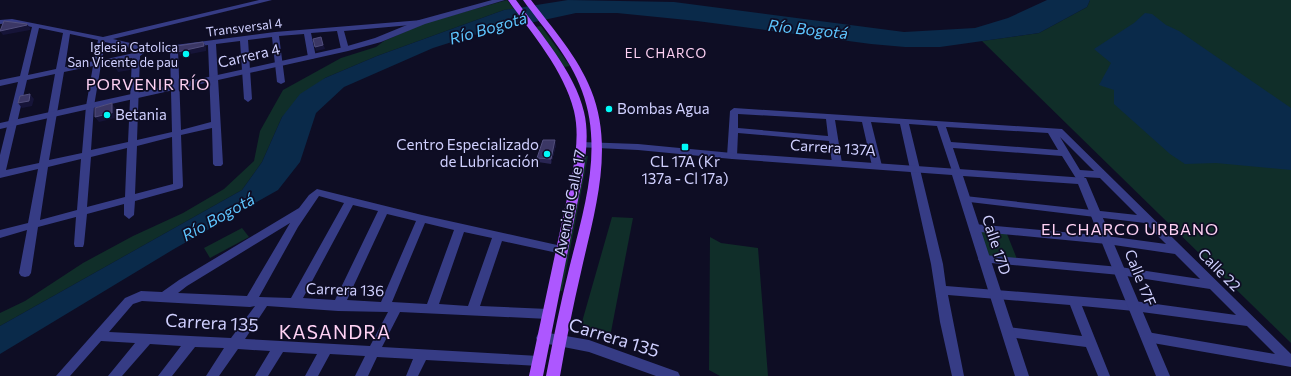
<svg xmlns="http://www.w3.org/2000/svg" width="1291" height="376" viewBox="0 0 1291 376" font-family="Commissioner,sans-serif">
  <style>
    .green { fill: #102e29 }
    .water { fill: #0a2a4a }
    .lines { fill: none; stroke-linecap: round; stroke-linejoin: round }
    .minor { fill: #363c85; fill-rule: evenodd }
    .tertiary { fill: #363c85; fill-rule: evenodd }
    .primary { fill: #ad57ff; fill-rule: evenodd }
    .wall { fill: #292552 }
    .shaded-wall { fill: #161438 }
    .building { fill: #3b3765; stroke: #524f7d }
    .poi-dot { fill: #00fbf8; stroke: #0e0d24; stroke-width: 1.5 }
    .labels { text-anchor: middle; stroke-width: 3.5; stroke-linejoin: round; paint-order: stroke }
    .far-street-label { font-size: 13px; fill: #d0d0ff; stroke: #0e0d24 }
    .far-poi-label { font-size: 13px; fill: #d0d0ff; stroke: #0e0d24; text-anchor: end }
    .far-neighbourhood-label { font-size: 13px; letter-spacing: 1px; fill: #ffd2f4; stroke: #0e0d24 }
    .street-label { font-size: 15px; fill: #d0d0ff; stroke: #0e0d24 }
    .poi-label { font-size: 15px; fill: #d0d0ff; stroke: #0e0d24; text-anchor: start }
    .water-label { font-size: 16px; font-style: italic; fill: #5ec6ff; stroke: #0e0d24 }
    .neighbourhood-label { font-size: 16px; letter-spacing: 1px; fill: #ffd2f4; stroke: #0e0d24 }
    .near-street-label { font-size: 18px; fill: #d0d0ff; stroke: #0e0d24 }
    .near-neighbourhood-label { font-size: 19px; letter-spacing: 1px; fill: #ffd2f4; stroke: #0e0d24 }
  </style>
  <rect width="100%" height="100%" fill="#0e0d24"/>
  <g class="green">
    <polygon points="507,0 514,9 504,10 377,56 325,78 282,117 262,162 242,190 0,326 0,313 25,301 83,263 133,236 183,213 224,189 254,161 260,131 283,90 341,58 376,47 384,41 425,23"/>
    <polygon points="1090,0 1291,0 1291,343 982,41 1039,33 1087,7"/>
    <polygon points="541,26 570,66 564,67 535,27"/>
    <polygon points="582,156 588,156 562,291 557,291"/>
    <polygon points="612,217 633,218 610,337 580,329"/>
    <polygon points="242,228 249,237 210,258 204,248"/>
    <polygon points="978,231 1007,234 1017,259 986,257"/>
    <polygon points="710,237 721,243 758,248 768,376 720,376 709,370"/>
  </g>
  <g class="water">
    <polygon points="568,0 674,2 904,32 975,28 1008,18 1047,0 1090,0 1087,7 1039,33 940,47 905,47 871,44 697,21 617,13 576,13 474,35 433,48 344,87 316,113 300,162 278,190 174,249 0,354 0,326 242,190 262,162 282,117 300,94 325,78 377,56 504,10"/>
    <polygon points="1145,13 1152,14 1166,25 1179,31 1291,108 1291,170 1216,163 1185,164 1170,154 1114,104 1114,90 1099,85 1111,63 1094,49 1134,23"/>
  </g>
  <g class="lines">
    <g class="minor">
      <path d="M259,0H272L113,39L152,48L275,32L422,20L426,22L422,24L344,31L349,49L345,51L341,49L337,31L311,33L316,57L312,59L308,57L304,34L279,36L285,82L281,84L277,82L272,37L248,40L252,99L248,102L244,99L240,41L216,44L223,164L221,166H215L213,164L212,128L181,135L183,186L182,188L135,201L134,215L129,219L124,215V204L87,214L84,244L83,247H75L74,244L76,217L38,227L31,273L29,276L25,277L21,276L19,273L27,230L0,238V230L28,223L38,169L0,178V155L18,82L0,86V80L20,76L32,27L12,23L0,24V20L12,19L103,37ZM39,28L63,33L56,69L28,75ZM70,34L98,40L94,61L65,67ZM105,42L139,50L134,53L102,60ZM208,45L211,122L181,130L178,49ZM170,50L172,132L137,140L140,56L147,51L152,52ZM132,58L128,142L91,150L94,106L101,65ZM93,66L86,106L82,153L49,160L64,72ZM55,74L39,163L6,170L27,80ZM172,137L173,184L135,194L137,146ZM127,148L125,197L87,207L91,157ZM81,159L77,210L40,220L48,167Z"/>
      <path d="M734,108L1062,129L1291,354V367L1147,342L1143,341L1141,337L1143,333L1147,332L1275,354L1247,326L1134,311L1082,306L1110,376H1098L1086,347L1008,337L1004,336L1002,332L1004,328L1008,327L1082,336L1070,305L948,295L964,376H952L940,322L931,264L900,124L871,122L882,166L877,169L872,166L862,122L835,120L842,163L840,165H834L832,163L829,141L738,133L737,156L732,159L727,156L730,111ZM738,114L826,119L828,136L738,128ZM909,124L937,126L953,174L956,175L961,172L953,148L1062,156L1079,183H1085L1087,181L1084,177L1100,178L1137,215L965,196L961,197L960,199L961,201L1145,223L1166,244L1107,236L974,224L970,225L969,228L970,231L1107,244L1175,254L1200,279L1120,267L984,255L980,256L978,259L980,262L1120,275L1210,289L1236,315L1134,301L946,286L943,264ZM946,127L1048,133L1058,150L951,142ZM1060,137L1094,171L1080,170Z"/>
      <path d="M317,189L422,215L566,247L567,250L566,253L562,254L502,241L480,306L548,309L552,311L554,314L552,317L548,319L400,312L382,347L539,356L544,357L545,361L544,365L539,366L426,360L418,376H406L413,359L377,357L368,376H355L365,356L330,354L318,376H305L317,354L283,352L268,376H255L270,351L238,349L219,376H206L224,348L195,347L172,376H158L181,346L150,344L122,376H108L135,343L101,341L70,376H56L125,298L141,291L162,292L179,280L299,208L309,195ZM319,196L344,203L291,298L259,297L298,227ZM353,205L378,211L335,300L303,298ZM387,214L416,221L381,302L347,300ZM290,223L247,296L178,293L187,286ZM425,223L454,230L427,304L392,302ZM464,232L492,238L468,306L439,304ZM142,301L250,307L255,306L231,338L109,332L133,304ZM267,306L338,311L388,312L370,346L245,339Z"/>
    </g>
    <g class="tertiary">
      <polygon points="492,0 505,0 425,24 381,42 348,51 0,129 0,123 344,47 375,38 419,20"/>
      <polygon points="581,142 638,144 732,153 1086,178 1170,376 1156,376 1078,184 963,176 1029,376 1015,376 952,175 732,159 638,150 577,147 576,145"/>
      <polygon points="543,332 589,340 678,372 680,376 656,376 589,352 538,342 536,338 538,334"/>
    </g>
    <g class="primary">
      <path d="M508,0H516C539,32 575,72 584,112C589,133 586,154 583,175L543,376H529L572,175C576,154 579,132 574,111C564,70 532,34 508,0Z"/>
      <path d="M523,0H531C553,29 578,57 591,90C615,149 594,213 581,272C573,306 566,341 560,376H546C553,340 560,305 569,269C583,212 604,150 582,91C570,57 544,29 523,0Z"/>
    </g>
  </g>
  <polygon class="wall" points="556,145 551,164 538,162 537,158"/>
  <g class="shaded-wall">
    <polygon points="27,24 30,28 30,30 3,35 0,31"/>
    <polygon points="321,37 325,49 316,51 315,47"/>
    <polygon points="203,42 206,47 206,51 180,56 177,52"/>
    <polygon points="128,59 130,63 130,70 118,72 116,68"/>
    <polygon points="30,94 34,99 32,106 22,108 18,103"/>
    <polygon points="112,103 115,108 115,118 99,122 95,117"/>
    <polygon points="555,140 556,145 551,164 551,159"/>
  </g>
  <g class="building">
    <polygon points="4,21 27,24 27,25 0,31"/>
    <polygon points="321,37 323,45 315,47 313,39"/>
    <polygon points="203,42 204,46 177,52 177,46"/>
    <polygon points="128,59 127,65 116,68 116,61"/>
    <polygon points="30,94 29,101 18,103 20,96"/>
    <polygon points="112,103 112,113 95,117 95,108"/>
    <polygon points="543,140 555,140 551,159 537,158"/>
  </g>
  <g class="poi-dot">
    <circle cx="186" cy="54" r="4"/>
    <circle cx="609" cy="109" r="4"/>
    <circle cx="107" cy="115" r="4"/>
    <rect x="681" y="143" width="8" height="8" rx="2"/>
    <circle cx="547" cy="154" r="4"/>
  </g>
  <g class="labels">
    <g class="far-street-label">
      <text transform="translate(244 27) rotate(-7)" y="5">Transversal 4</text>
    </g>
    <g class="far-poi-label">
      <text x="178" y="52">Iglesia Catolica<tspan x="178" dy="15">San Vicente de pau</tspan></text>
    </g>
    <g class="far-neighbourhood-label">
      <text x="666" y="58">EL CHARCO</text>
    </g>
    <g class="street-label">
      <text transform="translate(249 56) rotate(-13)" y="5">Carrera 4</text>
      <text transform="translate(833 148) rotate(4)" y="5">Carrera 137A</text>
      <text transform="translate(570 203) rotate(-79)" y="5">Avenida Calle 17</text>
      <text transform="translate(996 245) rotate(72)" y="5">Calle 17D</text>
      <text transform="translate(1219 270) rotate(45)" y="5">Calle 22</text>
      <text transform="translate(1140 278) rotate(68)" y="5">Calle 17F</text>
      <text transform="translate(345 290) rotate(2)" y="5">Carrera 136</text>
    </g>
    <g class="poi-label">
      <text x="617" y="114">Bombas Agua</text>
      <text x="115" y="120">Betania</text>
      <text x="539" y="150" text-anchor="end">Centro Especializado<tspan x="539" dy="17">de Lubricación</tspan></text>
      <text x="685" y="167" text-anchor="middle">CL 17A (Kr<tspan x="685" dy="17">137a - Cl 17a)</tspan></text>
    </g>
    <g class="water-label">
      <text transform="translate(488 28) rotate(-16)" y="6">Río Bogotá</text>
      <text transform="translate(808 29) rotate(6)" y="6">Río Bogotá</text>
      <text transform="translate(218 217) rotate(-29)" y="6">Río Bogotá</text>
    </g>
    <g class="neighbourhood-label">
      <text x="148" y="90">PORVENIR RÍO</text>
      <text x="1130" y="235">EL CHARCO URBANO</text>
    </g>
    <g class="near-street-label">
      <text transform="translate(212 323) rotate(3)" y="6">Carrera 135</text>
      <text transform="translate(614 338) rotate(17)" y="6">Carrera 135</text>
    </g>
    <g class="near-neighbourhood-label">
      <text x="335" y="339">KASANDRA</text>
    </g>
  </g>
</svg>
